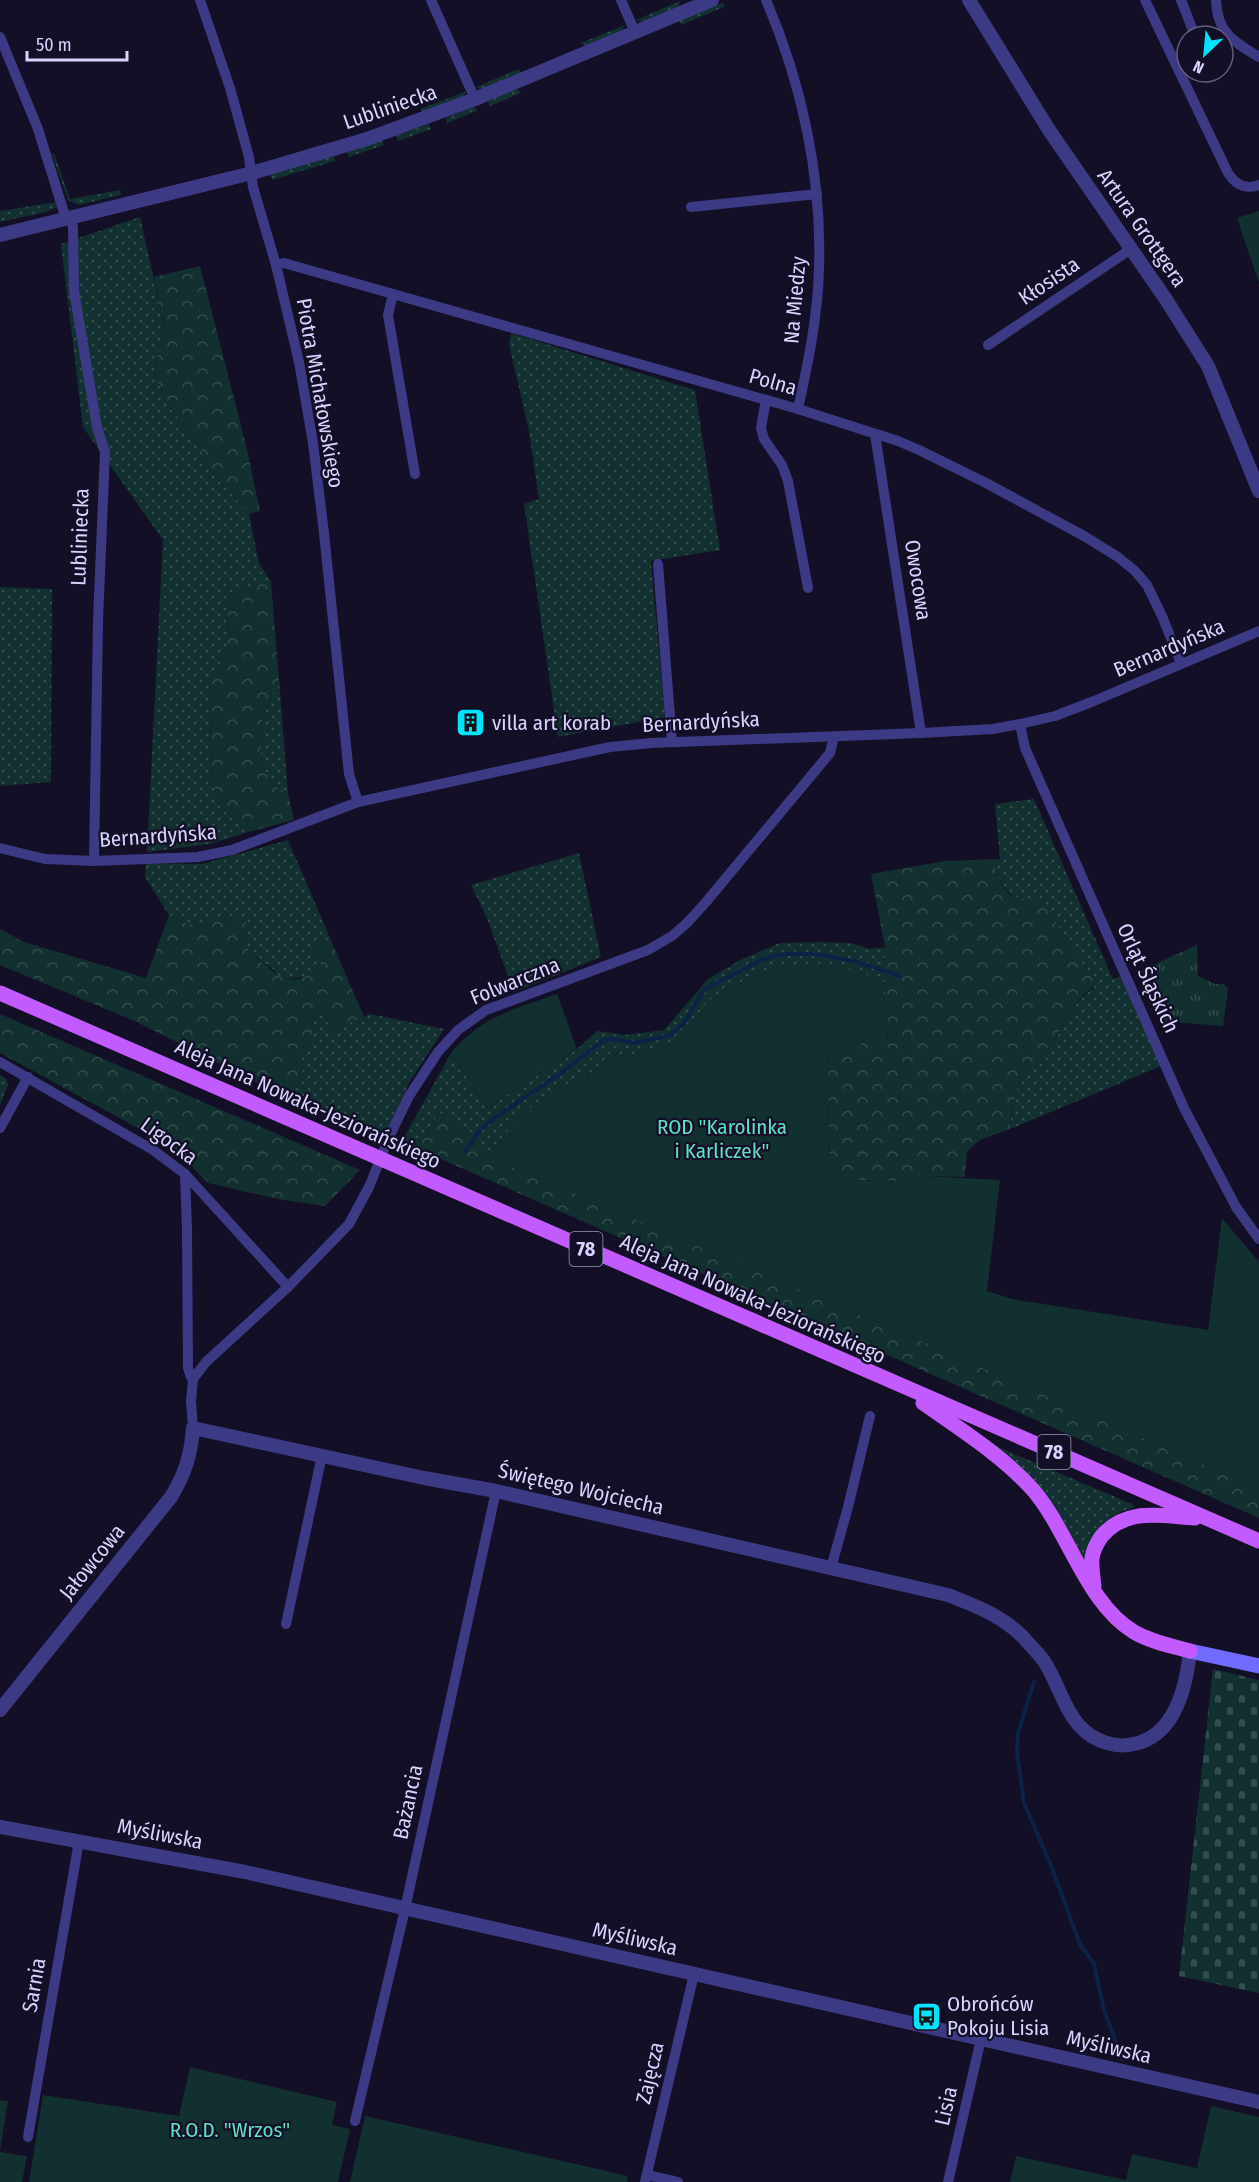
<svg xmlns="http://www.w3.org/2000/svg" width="1259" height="2182" viewBox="0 0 1259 2182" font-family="'Fira Sans Condensed',sans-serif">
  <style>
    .grass { fill: url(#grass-dots) }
    .forest { fill: url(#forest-crowns) }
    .cemetery { fill: url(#cemetery-stones) }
    .park { fill: url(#park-tufts) }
    .garden { fill: #12302f }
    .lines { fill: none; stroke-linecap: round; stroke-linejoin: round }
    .stream { stroke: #0c2248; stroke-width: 4 }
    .minor { stroke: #3d3a85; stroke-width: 10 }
    .tertiary { stroke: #3d3a85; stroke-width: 14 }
    .secondary { stroke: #6f6bff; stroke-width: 15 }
    .primary { stroke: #c25bff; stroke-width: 15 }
    .labels { text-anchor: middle; stroke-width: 4.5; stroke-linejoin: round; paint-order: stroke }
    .shield { fill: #130f26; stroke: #9e99be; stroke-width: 1.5 }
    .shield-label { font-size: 20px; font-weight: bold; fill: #d9d4ff }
    .street-label { font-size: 21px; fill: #d9d4ff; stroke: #130f26 }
    .poi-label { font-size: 21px; fill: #d9d4ff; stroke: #130f26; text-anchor: start }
    .park-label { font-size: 21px; fill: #5fe0c0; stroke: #130f26 }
  </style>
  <defs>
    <pattern id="grass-dots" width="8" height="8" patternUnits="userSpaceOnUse" patternTransform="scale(1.5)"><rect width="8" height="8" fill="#12302f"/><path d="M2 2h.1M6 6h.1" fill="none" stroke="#344d4e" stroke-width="1.8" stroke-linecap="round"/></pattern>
    <pattern id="forest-crowns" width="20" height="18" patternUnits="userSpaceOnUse" patternTransform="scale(1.5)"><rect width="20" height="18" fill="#12302f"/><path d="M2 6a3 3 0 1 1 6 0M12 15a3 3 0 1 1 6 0" fill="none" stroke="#344d4e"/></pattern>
    <pattern id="cemetery-stones" width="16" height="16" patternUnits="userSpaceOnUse" patternTransform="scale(1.5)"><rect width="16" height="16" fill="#12302f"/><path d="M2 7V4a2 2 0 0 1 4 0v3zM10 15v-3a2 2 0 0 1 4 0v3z" fill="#344d4e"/></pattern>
    <pattern id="park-tufts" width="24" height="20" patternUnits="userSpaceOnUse" patternTransform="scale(1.5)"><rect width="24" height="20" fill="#12302f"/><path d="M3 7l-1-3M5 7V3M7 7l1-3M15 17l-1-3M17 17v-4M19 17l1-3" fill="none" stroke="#344d4e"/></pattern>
  </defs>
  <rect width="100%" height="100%" fill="#130f26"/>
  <g class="grass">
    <polygon points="680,1 679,7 642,22 636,20"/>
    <polygon points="722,3 726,6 681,25 679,21"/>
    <polygon points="625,25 621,31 587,46 581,43"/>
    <polygon points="519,69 521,73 483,90 476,87"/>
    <polygon points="517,89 521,93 490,106 488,101"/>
    <polygon points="465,92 464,96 424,112 420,109"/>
    <polygon points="475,106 477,111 447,123 446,118"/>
    <polygon points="429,124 431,129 398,141 396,136"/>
    <polygon points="382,140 384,145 349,157 347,152"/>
    <polygon points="54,153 70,199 120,190 121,195 79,205 68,200 52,154"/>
    <polygon points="334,156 335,161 272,180 270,174"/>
    <polygon points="56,202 57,207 46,212 0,222 0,211"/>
    <polygon points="140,217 164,325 154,373 169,406 200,447 210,470 249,514 259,563 271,582 228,594 227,652 209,685 212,779 221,807 248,832 210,844 147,852 163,540 83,427 61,244"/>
    <polygon points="511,333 695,390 720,550 651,561 665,717 558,737 524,504 539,499 529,431 509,344"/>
    <polygon points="0,587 52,589 51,782 0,786"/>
    <polygon points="279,680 288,793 270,784 261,759 262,718"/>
    <path d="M1034,799L1113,979L1124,975L1166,1064L1010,1129C1011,1113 1013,1098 1019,1083C1025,1068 1043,1057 1052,1044C1066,1024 1072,1001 1094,988L1025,899C1005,897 1001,884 995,866L1000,859L995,804Z"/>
    <polygon points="288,840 330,938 317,943 321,963 310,976 289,979 280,978 274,970 248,952 216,919 202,926 188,924 169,915 145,877 146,863 202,864"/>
    <polygon points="579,853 601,957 514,992 504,990 512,987 487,918 471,885"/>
    <polygon points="821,942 851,943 870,949 885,947 885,1000 877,979 774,967 722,992 677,1042 625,1056 617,1053 583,1078 558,1088 501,1139 491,1156 439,1112 418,1149 402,1141 451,1053 487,1108 577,1049 597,1031 625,1035 664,1030 708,979 742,959 780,943"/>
    <polygon points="321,1009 333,1030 370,1014 444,1029 409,1083 383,1140 268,1088 290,1090 303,1078 302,1057 312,1032 313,1019"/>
    <polygon points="0,1075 6,1078 8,1085 0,1105"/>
    <path d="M991,1444L1132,1504L1135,1507C1130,1509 1126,1510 1121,1512C1100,1520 1088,1540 1084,1561Z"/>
  </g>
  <g class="forest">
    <polygon points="200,266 247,449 260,511 249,514 210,470 200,447 169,406 154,373 164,325 154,277"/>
    <polygon points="271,582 279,680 262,718 261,759 270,784 288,793 294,820 248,832 221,807 212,779 209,684 227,652 228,593"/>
    <path d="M1000,859L995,866C1005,898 1009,899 1041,899L1096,985L1084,994L1073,1008L1052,1044L1020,1081L1011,1110L1010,1129L980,1140L967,1151L965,1177L927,1176L899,1181L848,1180L830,1169L827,1051L857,1048L864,1041H888L885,1000V947L871,874L945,861Z"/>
    <path d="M169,915L188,924L202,926L216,919L230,918L246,923L248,952C254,956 280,977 283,978C298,983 314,975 321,963L319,956L313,951L317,943L330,938L364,1017L333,1030L330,1029V1023L321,1010C307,1027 317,1040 302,1057L303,1078L298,1088L290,1090L268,1088L137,1022L0,965V929L24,942L146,978Z"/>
    <polygon points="0,1014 360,1170 325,1206 283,1200 208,1183 173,1147 0,1053"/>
    <polygon points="439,1112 499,1161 917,1339 1259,1489 1259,1518 418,1149"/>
  </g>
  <polygon class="cemetery" points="1213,1669 1259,1680 1259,1993 1179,1976"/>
  <polygon class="park" points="1197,945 1198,976 1215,984 1224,984 1228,989 1223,1026 1160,1021 1138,972"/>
  <g class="garden">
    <polygon points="1259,211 1259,283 1237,218"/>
    <polygon points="817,963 851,969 877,979 885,1000 888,1041 864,1041 857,1048 827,1051 830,1169 848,1180 899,1181 927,1176 1000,1180 987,1291 1012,1299 1208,1330 1222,1218 1259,1262 1259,1489 917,1339 499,1161 491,1156 501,1139 521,1114 558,1088 583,1078 617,1053 625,1056 677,1042 708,1001 722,992 774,967"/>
    <path d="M557,994L577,1049L487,1108L451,1053C480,1017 515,1009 557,994Z"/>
    <polygon points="190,2067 337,2102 332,2125 350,2129 338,2182 29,2182 43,2095 179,2116"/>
    <polygon points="0,2100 8,2101 0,2151"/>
    <polygon points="1211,2106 1259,2117 1259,2182 1010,2182 1016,2156 1126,2180 1132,2154 1197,2168"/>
    <polygon points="365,2116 628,2176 627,2182 350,2182"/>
    <polygon points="0,2152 27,2156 22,2182 0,2182"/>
  </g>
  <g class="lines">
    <g class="stream">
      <path d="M465,1152L480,1130L493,1119L563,1072L602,1041L612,1039L635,1043L671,1035L684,1023L705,989L764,959C803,945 862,962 900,976"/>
      <polyline points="1034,1682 1018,1733 1017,1753 1024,1803 1050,1863 1080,1944 1094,1964 1104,2010 1122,2059"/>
    </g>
    <g class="minor">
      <polyline points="200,0 230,88 249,157 253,187 276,265 299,362 313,443 324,533 349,774 358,802"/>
      <polyline points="431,0 475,99"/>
      <polyline points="621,0 635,32"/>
      <path d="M766,0C802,84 822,177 819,268C818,316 808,363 798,409"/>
      <path d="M1145,0L1228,173C1236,185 1245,190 1259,185"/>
      <polyline points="1181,0 1195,36"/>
      <path d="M1216,0C1217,33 1234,42 1259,57"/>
      <polyline points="0,37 38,129 66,219"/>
      <polyline points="691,207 817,194"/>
      <polyline points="70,218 73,227 74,291 97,427 105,452 98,621 94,861"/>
      <polyline points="276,265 284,263 798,409 898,441 919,450 986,483 1084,536 1118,557 1135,571 1147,585 1162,616 1181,663"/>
      <polyline points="393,294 388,315 415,474"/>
      <polyline points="988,345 1131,249"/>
      <polyline points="766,400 761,428 764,439 782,465 788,481 808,588"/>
      <polyline points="875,434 921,733"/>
      <polyline points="658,564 672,742"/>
      <polyline points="1020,724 1025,748 1184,1108 1236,1207 1259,1239"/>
      <polyline points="0,848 45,859 94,861 198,857 232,850 358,802 610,747 651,743 921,733 993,729 1020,724 1055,716 1094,701 1259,631"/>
      <polyline points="0,1062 153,1150 185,1174 288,1287"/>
      <polyline points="0,1128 28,1077"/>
      <polyline points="185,1174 187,1229 188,1368 191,1377 193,1379"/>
      <polyline points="193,1428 191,1401 193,1379 206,1362 288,1287 349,1224 369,1187 390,1135 409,1096 438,1052 458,1030 486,1010 648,950 672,936 687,923 706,902 830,753 834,736"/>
      <polyline points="831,1568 848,1507 870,1416"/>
      <polyline points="286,1624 322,1455"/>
      <polyline points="355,2121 405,1909 496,1491"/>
      <polyline points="28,2137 79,1841"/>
      <polyline points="647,2175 678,2182"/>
      <polyline points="645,2182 694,1974"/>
      <polyline points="948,2182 981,2039"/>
    </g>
    <g class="tertiary">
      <polyline points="969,0 1049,130 1165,298 1208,366 1259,491"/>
      <polyline points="0,235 252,173 367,139 475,99 712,0"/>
      <path d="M0,1710L171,1497C185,1474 191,1455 193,1428L424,1478L496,1491L948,1595C976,1606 1002,1616 1023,1637C1030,1645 1038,1653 1044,1661C1059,1684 1065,1715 1086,1732C1097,1741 1114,1747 1128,1745C1174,1740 1186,1690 1190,1651"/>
      <polyline points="0,1827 245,1872 1259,2102"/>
    </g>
    <polyline class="secondary" points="1190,1651 1259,1666"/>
    <g class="primary">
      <polyline points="0,993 1259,1541"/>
      <path d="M923,1403C961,1430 1003,1456 1034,1491C1069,1533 1087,1604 1134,1632C1151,1642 1172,1646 1190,1651"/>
      <path d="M1094,1586C1093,1577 1091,1566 1092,1558C1093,1551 1097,1543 1101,1537C1125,1507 1161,1516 1195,1518"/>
    </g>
  </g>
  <defs>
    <symbol id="building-square" viewBox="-11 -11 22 22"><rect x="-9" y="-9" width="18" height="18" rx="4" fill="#00e5ff" stroke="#130f26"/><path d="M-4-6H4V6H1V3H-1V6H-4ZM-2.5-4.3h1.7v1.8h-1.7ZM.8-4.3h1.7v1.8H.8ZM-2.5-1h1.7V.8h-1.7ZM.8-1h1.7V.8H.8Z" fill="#111"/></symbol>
    <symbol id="bus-square" viewBox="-11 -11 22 22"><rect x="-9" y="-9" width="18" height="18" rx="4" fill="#00e5ff" stroke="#130f26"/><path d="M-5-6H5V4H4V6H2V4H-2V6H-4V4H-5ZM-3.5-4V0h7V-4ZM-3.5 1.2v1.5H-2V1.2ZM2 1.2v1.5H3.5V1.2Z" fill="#111"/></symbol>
  </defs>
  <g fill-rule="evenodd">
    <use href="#building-square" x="454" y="706" width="33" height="33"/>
    <use href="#bus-square" x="910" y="2000" width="33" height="33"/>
  </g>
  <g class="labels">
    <g class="shield">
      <rect x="569.5" y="1232" width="33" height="34" rx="4.5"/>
      <rect x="1037.5" y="1435" width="33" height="34" rx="4.5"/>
    </g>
    <g class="shield-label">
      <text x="586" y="1256">78</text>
      <text x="1054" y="1459">78</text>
    </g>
    <g class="street-label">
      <text transform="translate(390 107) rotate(-19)" y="7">Lubliniecka</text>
      <text transform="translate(1142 228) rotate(55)" y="7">Artura Grottgera</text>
      <text transform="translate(1049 281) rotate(-34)" y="7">Kłosista</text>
      <text transform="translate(795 300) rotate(-85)" y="7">Na Miedzy</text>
      <text transform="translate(773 382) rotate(16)" y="7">Polna</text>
      <text transform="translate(320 393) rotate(80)" y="7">Piotra Michałowskiego</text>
      <text transform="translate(80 537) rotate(-88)" y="7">Lubliniecka</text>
      <text transform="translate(918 580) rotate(81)" y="7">Owocowa</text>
      <text transform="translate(1169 648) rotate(-23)" y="7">Bernardyńska</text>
      <text transform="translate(701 722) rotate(-3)" y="7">Bernardyńska</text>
      <text transform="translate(158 836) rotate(-4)" y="7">Bernardyńska</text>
      <text transform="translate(1148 978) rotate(65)" y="7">Orląt Śląskich</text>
      <text transform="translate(515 981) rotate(-22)" y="7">Folwarczna</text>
      <text transform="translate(308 1104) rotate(24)" y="7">Aleja Jana Nowaka-Jeziorańskiego</text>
      <text transform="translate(169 1141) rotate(36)" y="7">Ligocka</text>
      <text transform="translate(753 1299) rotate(24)" y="7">Aleja Jana Nowaka-Jeziorańskiego</text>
      <text transform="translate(581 1489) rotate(13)" y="7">Świętego Wojciecha</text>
      <text transform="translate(92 1562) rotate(-51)" y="7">Jałowcowa</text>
      <text transform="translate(408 1802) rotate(-78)" y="7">Bażancia</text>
      <text transform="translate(160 1834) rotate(11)" y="7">Myśliwska</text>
      <text transform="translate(635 1939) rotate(13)" y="7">Myśliwska</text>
      <text transform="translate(34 1985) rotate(-80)" y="7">Sarnia</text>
      <text transform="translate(1109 2047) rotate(13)" y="7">Myśliwska</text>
      <text transform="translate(650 2073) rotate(-77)" y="7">Zajęcza</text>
      <text transform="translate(946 2106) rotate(-77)" y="7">Lisia</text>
    </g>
    <g class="poi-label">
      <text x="492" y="730">villa art korab</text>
      <text x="947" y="2011">Obrońców<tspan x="947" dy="24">Pokoju Lisia</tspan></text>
    </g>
    <g class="park-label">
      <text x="722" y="1134">ROD "Karolinka<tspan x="722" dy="24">i Karliczek"</tspan></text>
      <text x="230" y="2137">R.O.D. "Wrzos"</text>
    </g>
  </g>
  <g transform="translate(1205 54) rotate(206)"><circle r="28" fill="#130f26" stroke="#625e7d" stroke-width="1.5"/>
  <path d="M0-4.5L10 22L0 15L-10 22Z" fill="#00e5ff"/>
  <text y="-9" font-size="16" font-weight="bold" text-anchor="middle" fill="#d9d4ff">N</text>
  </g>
  <path d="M27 51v9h100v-9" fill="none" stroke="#d9d4ff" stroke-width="3"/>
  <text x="36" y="51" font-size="18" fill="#d9d4ff" stroke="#130f26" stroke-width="4.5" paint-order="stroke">50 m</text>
</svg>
